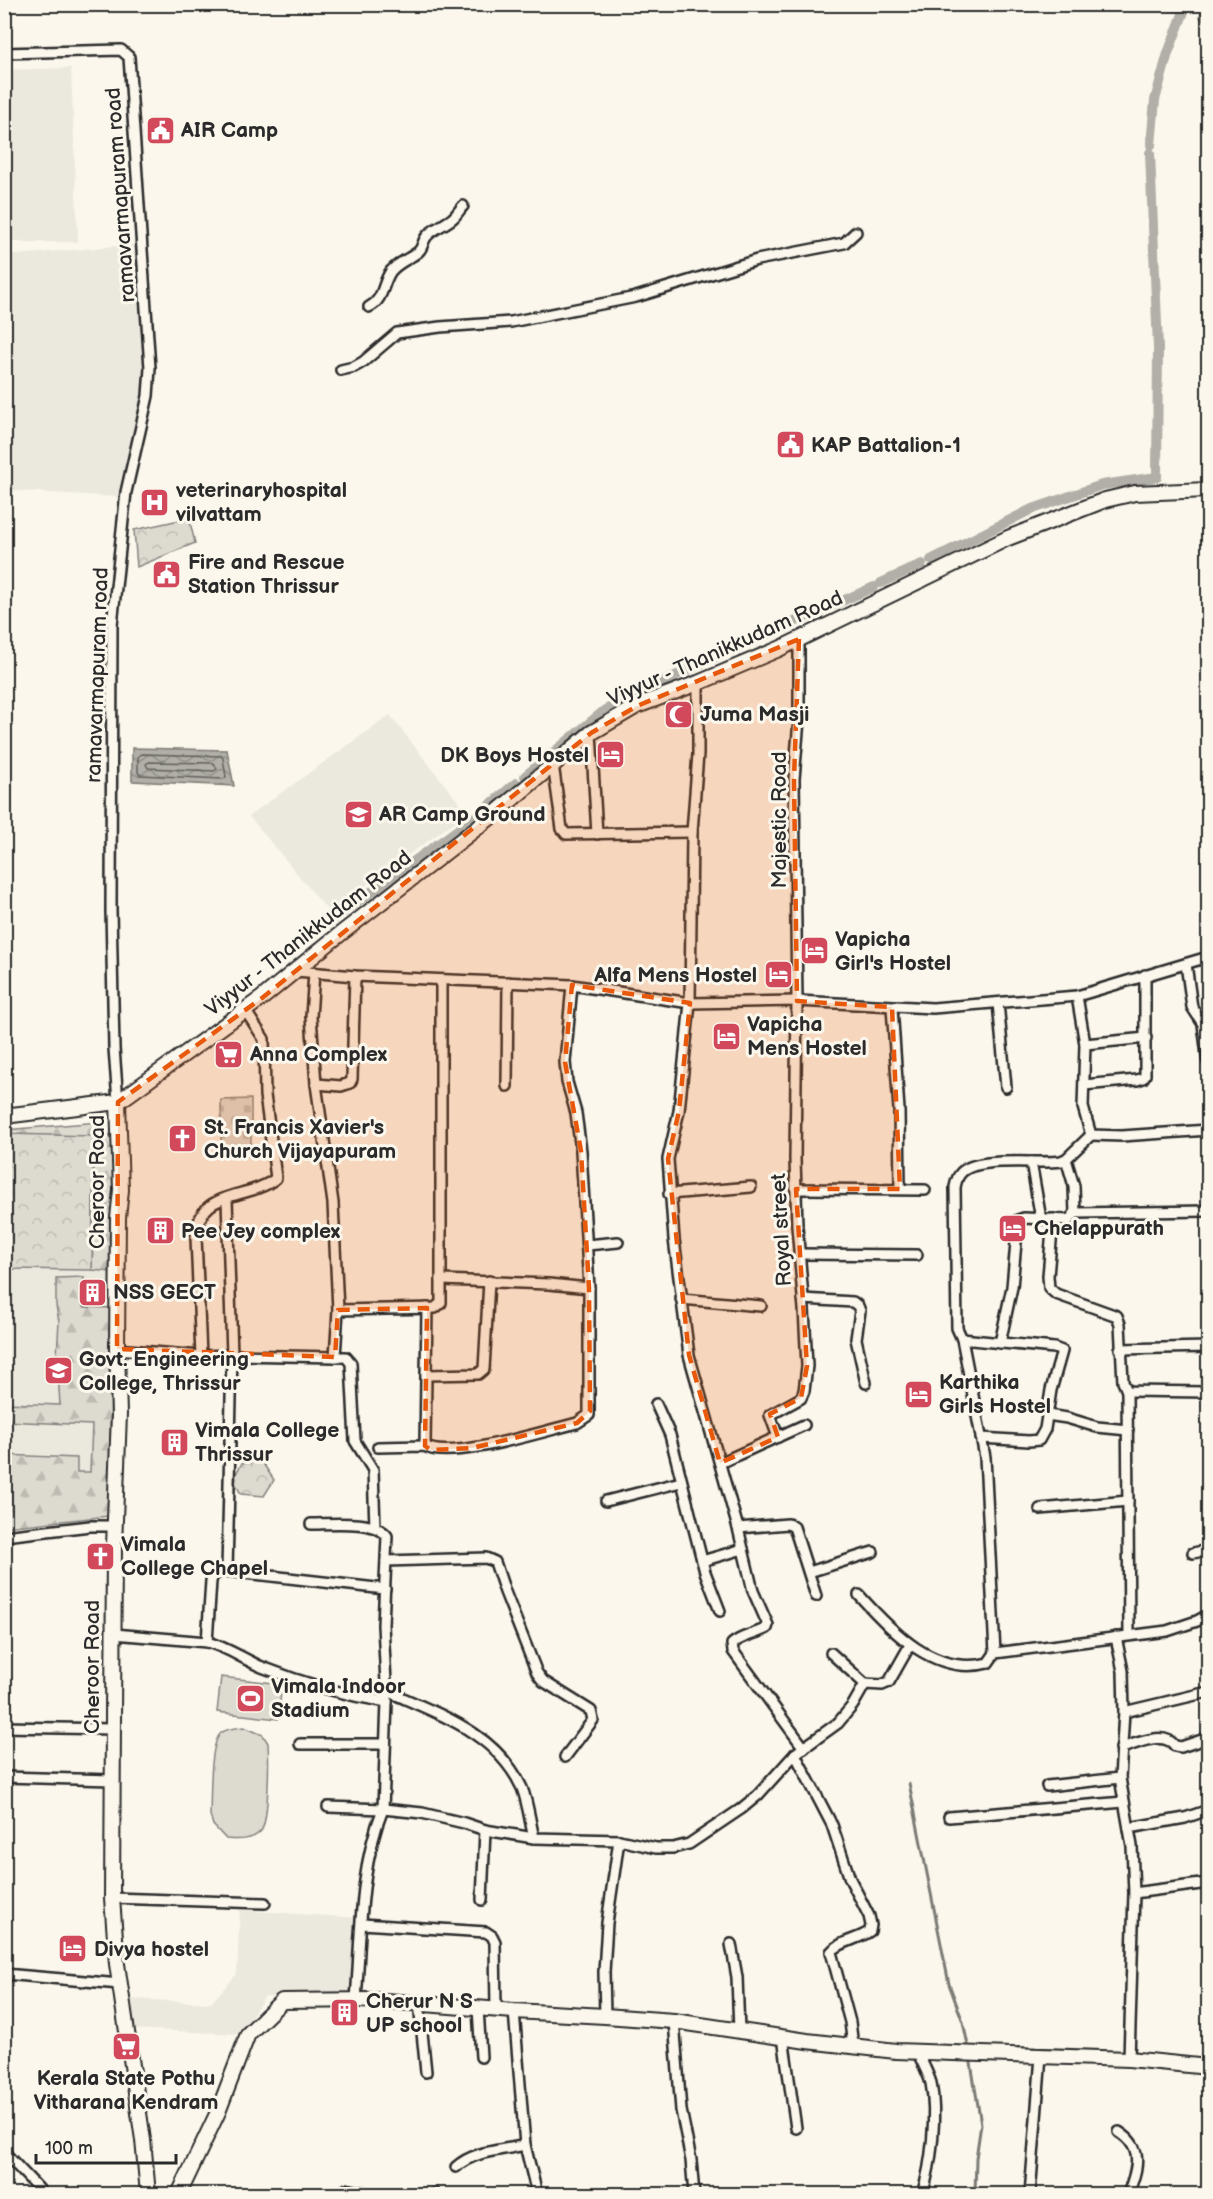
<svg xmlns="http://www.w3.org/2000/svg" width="1213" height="2199" viewBox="0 0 1213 2199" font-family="'Balsamiq Sans',sans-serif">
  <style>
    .built { fill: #ebe8de }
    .grass { fill: #dddad0; stroke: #84827e; stroke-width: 1.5 }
    .forest { fill: url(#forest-firs); stroke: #84827e; stroke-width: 1.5 }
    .cemetery { fill: url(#cemetery-stones); stroke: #84827e; stroke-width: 1.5 }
    .park { fill: url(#park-crowns); stroke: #84827e; stroke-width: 1.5 }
    .water { fill: url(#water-waves); stroke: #7b7a75; stroke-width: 1.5 }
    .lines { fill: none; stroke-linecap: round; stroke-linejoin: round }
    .shore { stroke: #61605d; stroke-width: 1.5 }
    .stream { stroke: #7b7a75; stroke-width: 3 }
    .canal { stroke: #b1afa7; stroke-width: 10 }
    .street-casing { stroke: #2b2b2b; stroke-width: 14 }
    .secondary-casing { stroke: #2b2b2b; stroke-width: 18 }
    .street { stroke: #fbf7ec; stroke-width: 9 }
    .secondary { stroke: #fbf7ec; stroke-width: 14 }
    .marked { fill: #e8590c; fill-opacity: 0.2; stroke: #e8590c; stroke-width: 4.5; stroke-dasharray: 12 8; stroke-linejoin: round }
    .labels { text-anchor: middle; stroke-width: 6; stroke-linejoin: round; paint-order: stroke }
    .poi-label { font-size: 21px; font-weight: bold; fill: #2b2b2b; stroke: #fbf7ec; text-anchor: start }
    .street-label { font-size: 21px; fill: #2b2b2b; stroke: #fbf7ec }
  </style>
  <defs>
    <pattern id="forest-firs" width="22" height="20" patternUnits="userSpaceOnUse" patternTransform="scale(1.5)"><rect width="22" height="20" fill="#dddad0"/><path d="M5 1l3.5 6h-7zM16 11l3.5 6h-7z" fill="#bebbb3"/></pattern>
    <pattern id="cemetery-stones" width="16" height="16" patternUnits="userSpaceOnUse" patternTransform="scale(1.5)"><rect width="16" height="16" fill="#dddad0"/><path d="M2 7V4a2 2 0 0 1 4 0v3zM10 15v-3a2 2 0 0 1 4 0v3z" fill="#bebbb3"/></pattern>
    <pattern id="park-crowns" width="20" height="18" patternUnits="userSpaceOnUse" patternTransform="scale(1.5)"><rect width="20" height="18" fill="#dddad0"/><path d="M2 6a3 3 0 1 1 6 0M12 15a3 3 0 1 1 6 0" fill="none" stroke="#bebbb3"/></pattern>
    <pattern id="water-waves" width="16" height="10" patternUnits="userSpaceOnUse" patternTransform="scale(1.5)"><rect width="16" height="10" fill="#b1afa7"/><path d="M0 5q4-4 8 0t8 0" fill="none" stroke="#908f88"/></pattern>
  </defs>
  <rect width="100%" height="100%" fill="#fbf7ec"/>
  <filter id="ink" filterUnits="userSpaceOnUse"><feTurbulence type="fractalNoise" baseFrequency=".0167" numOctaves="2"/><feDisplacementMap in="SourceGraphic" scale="12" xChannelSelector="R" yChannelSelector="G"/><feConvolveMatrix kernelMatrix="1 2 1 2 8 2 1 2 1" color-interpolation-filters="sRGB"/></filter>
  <g filter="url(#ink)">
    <g class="built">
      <polygon points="71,68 78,242 5,242 5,70"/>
      <polygon points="140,244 145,387 117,497 5,490 4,256"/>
      <polygon points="144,494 167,494 167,510 142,510"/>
      <polygon points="390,715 467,813 329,912 249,816"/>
      <polygon points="99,1122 114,1141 109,1516 5,1527 5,1130"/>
      <polygon points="240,1910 360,1918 355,1998 265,1996 240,2034 131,2029 130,1999 211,2003 237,1974"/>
    </g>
    <g class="grass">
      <polygon points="221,1677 282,1684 278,1719 217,1712"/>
      <path d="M244,1727L263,1735L268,1743C269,1758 269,1821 261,1831C252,1841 238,1840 226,1839L213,1825L210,1815C211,1798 209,1743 221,1733C227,1728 236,1728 244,1727Z"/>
    </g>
    <g class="forest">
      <polygon points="99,1122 114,1141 112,1272 92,1270 94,1136 5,1181 5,1130"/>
      <polygon points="84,1277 83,1307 112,1308 109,1516 5,1527 5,1455 77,1458 77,1472 90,1472 92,1425 4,1421 5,1403 60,1405 57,1355 59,1321 56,1306 56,1278"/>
    </g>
    <polygon class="cemetery" points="251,1099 251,1156 221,1156 221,1100"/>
    <g class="park">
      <polygon points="189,518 195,543 137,567 134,530"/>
      <polygon points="6,1134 94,1136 92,1270 5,1269"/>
      <polygon points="262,1462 274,1480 264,1496 241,1494 233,1479 242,1463"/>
    </g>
    <polygon class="water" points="132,748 227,750 234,786 132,781"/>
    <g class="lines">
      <g class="shore">
        <polygon points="141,754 221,756 223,758 226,777 223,779 140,775 138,772 138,757"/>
        <polygon points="149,762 214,763 217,769 214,771 148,768 146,764"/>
      </g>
      <g class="stream">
        <polyline points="909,1783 949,1984 963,2022 969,2050"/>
        <polyline points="970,2057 981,2124 976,2158 975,2194"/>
      </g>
      <g class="canal">
        <polyline points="1204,16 1208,20"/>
        <polyline points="1151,145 1155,100 1168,53 1185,9 1160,4"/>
        <polyline points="931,560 1030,510 1102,485 1157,477 1158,348 1150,153"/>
        <polyline points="881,583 922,564"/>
        <polyline points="638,694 710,659 874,587"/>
        <polyline points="525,776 605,710 628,699"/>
        <polyline points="328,923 474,818 516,783"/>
      </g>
      <defs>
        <g id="street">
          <polyline points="4,53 121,50 129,57 150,368 148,396 126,492 112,625 111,910 114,1048 118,1102"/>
          <path d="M369,307C384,300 382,283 391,271C399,262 409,259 418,252C424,247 422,241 427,236C434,228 447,224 454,217C458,213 460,209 463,206"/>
          <polyline points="341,370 354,367 363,362 397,333 440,327 511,322 636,297 757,260 844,243 856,232"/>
          <polyline points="698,683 698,754 692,832 690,1003 679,1111 668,1159 674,1239 689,1355 738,1528 788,1524 794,1527 816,1596"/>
          <polyline points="591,733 597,834"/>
          <polyline points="553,764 562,829 566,834 692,832"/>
          <polyline points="1186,964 1192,1007 1203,1024 1208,1062"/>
          <polyline points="296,971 355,976 572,985 690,1003 797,1001 933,1008 1077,996 1208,957"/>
          <polyline points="314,972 311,1017 316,1084 333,1203 338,1310 435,1308 441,1303 441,980"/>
          <polyline points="1077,996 1085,1044 1083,1107 1091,1135 1122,1136 1208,1130"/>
          <polyline points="998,1003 1006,1087"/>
          <polyline points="892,1007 899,1110 900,1189"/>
          <polyline points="1085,1044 1146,1038"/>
          <polyline points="316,1084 341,1086 350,1083 352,1079 355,976"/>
          <polyline points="1084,1085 1137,1080 1143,1078 1145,1075 1145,975"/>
          <polyline points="507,1086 508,982"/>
          <polyline points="1031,1162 1041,1219"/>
          <polyline points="796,1189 925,1190"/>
          <polyline points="669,1194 751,1187"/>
          <polyline points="1075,1213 1208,1211"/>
          <polyline points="1053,1219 1048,1276 1049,1288 1056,1294 1117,1316 1120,1324 1123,1382 1127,1391 1208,1392"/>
          <polyline points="587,1245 618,1242"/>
          <polyline points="799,1254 917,1255"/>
          <polyline points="441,1280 549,1284 589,1288"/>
          <polyline points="681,1299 761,1306"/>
          <polyline points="803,1299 853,1302 858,1306 860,1311 856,1339 866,1383"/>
          <polyline points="962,1339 1054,1348 1062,1351 1051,1390 1045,1429 1039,1440 1029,1441 981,1438"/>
          <polyline points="1000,1343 1012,1287 1018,1220 1024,1218 1069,1220 1075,1213 1074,1186 1066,1159"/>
          <polyline points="117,1349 201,1356 232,1355 227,1199"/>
          <polyline points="1120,1349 1208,1347"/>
          <path d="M201,1356L196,1237C198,1199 225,1199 255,1189C263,1186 270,1184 276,1178L265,1095L264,1039L245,1010"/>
          <polyline points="335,1357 346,1357 351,1363 355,1441 373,1470 375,1527"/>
          <polyline points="426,1375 478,1374 484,1369 489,1281"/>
          <polyline points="1127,1391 1129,1635"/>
          <polyline points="656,1404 670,1435 705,1572 720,1611"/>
          <polyline points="1047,1415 1067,1418 1097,1427 1128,1430"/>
          <polyline points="778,1437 770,1415 801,1398 804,1391 807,1366 804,1309 797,1226 795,1159 797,1001 794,779 799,720 799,639"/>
          <polyline points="425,1446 427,1308"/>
          <path d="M378,1447L425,1446C447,1462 548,1430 577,1423L589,1415V1288L581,1151L576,1113L567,1082L565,1062L572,985"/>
          <polyline points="720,1463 804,1425"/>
          <polyline points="606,1501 681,1482"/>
          <polyline points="1040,1509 1128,1501"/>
          <path d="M311,1524C330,1524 375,1519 387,1536L383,1625L387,1702L383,1809C359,1868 361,1937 356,2000"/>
          <path d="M738,1528L753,1591L768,1625L767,1628C756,1634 741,1636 732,1644L733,1651L804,1748"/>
          <polyline points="4,1536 90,1526 114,1526"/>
          <polyline points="1193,1553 1208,1550"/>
          <polyline points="386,1561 486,1558 495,1562 505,1592 537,1673 543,1681 591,1711 593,1720 565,1757"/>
          <polyline points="702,1561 743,1549"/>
          <polyline points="227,1571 232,1355 335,1357 338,1310"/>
          <polyline points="809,1572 873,1552"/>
          <path d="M859,1595C891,1631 935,1677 988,1663L995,1653L1167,1631L1197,1621L1208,1615"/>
          <polyline points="114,1634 207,1642 211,1581 213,1576 216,1573 227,1571 385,1589"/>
          <polyline points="1116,1637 1123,1671 1124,1712 1120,1778 1132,1846 1134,1893 1129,2059"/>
          <path d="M207,1642C227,1647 243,1659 262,1667C302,1683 343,1695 387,1702"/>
          <path d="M995,1653L985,1457L962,1339L957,1328L955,1187C956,1183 957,1177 960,1174C974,1155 1039,1165 1061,1161L1066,1159L1091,1135"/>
          <polyline points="865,1684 882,1685 889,1682 910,1645"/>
          <path d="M385,1690C438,1714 496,1732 522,1788C528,1803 530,1822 534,1838"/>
          <polyline points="1124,1712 1208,1692"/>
          <polyline points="4,1727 113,1729"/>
          <polyline points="300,1744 385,1744"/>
          <path d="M1121,1748C1137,1744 1164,1730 1175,1746L1181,1747L1208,1738"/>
          <path d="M795,1754L832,1825L850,1879L869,1916L871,1925L870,1931C858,1940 840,1941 831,1952L850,2022L853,2046"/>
          <polyline points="4,1777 112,1780"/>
          <polyline points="1047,1786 1120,1778"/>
          <polyline points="328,1807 383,1809 422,1813 464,1823 485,1830 534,1838 619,1840 656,1848 673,1848 689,1844 741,1809 758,1795 795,1754 838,1723 853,1705 865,1684 831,1653"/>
          <polyline points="949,1817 1124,1802"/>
          <polyline points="1129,1828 1185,1818 1208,1810"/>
          <polyline points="1134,1893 1208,1883"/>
          <polyline points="112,1898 265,1903"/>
          <polyline points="482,1900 485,1830"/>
          <polyline points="362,1924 486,1932 492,1936 495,1942 496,2009"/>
          <polyline points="731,1944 737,1977 739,2031"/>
          <polyline points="4,1974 120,1984"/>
          <polyline points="419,2003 426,2072"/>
          <polyline points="478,2008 481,2057"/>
          <polyline points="514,2011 525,2145 537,2194"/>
          <polyline points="605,2016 604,1972 607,1923 619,1840"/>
          <polyline points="674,2021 681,2110 691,2160 694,2194"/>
          <polyline points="783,2037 796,2128"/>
          <path d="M918,2053C922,2062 928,2073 931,2083C937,2114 932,2165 922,2194"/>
          <path d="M1119,2132C1145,2148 1137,2170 1128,2194"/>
          <polyline points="4,2152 38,2188 42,2194"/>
          <path d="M456,2167C475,2150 501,2151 525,2145"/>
          <polyline points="346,2189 370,2194"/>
          <polyline points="433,2194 435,2194"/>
          <polyline points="1030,2194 1041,2056"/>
        </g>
        <g id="secondary">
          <polyline points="118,1102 121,1190 118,1218 117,1349 119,1414 114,1546 112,1898 117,1964 143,2140 148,2194"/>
          <polyline points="4,1116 118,1102 262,998 330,942 491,817 591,733 637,706 698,683 779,649 1008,538 1105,500 1135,493 1208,490"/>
          <polyline points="179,2194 218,2112 248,2034 282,2001 373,2000 514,2011 605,2016 674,2021 807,2041 896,2051 1129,2059 1208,2067"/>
        </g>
      </defs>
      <use href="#street" class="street-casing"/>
      <use href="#secondary" class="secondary-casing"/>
      <use href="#street" class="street"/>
      <use href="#secondary" class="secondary"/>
    </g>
  </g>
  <path class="marked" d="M799,639L794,779L797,1001L892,1007L900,1189H796L807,1366L801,1398L770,1414L778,1437L720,1463L689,1355L668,1159L679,1111L690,1003L572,985L565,1062L581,1151L589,1288L590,1411L577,1423L472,1448L431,1450L425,1446L427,1308L338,1310L335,1357L117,1349L118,1102L262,998L591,733L637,706Z"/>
  <defs>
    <symbol id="civic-square" viewBox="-11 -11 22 22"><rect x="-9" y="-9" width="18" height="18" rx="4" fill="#d1495b" stroke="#fbf7ec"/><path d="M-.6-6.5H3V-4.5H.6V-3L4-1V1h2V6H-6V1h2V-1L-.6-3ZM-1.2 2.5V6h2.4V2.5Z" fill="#fff"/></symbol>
    <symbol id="hospital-square" viewBox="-11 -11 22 22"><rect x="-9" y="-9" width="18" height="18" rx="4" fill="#d1495b" stroke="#fbf7ec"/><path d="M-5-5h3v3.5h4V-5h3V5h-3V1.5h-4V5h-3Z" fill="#fff"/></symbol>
    <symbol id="mosque-square" viewBox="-11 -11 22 22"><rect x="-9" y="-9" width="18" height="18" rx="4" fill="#d1495b" stroke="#fbf7ec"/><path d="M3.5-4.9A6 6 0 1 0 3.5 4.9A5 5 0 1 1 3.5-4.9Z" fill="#fff"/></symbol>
    <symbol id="hotel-square" viewBox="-11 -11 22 22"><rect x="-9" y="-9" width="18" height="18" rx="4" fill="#d1495b" stroke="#fbf7ec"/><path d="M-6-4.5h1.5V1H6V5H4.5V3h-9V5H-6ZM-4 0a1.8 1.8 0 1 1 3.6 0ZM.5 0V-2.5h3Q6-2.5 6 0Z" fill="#fff"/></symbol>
    <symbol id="university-square" viewBox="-11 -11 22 22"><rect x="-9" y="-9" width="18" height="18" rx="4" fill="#d1495b" stroke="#fbf7ec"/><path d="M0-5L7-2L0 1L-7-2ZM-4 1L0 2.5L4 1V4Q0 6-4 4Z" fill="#fff"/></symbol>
    <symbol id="supermarket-square" viewBox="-11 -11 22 22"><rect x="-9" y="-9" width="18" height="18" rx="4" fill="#d1495b" stroke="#fbf7ec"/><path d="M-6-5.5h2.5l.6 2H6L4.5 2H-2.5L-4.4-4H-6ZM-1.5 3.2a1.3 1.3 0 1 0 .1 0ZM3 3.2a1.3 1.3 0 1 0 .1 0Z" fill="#fff"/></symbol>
    <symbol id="church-square" viewBox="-11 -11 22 22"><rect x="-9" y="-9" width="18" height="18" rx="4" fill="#d1495b" stroke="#fbf7ec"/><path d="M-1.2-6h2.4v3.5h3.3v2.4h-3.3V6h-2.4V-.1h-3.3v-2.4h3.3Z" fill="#fff"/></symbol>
    <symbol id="building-square" viewBox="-11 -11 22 22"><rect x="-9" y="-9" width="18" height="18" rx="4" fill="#d1495b" stroke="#fbf7ec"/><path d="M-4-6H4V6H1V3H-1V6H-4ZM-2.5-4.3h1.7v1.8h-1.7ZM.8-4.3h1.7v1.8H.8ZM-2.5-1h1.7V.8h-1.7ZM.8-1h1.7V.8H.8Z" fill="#fff"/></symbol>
    <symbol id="stadium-square" viewBox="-11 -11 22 22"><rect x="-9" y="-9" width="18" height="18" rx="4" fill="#d1495b" stroke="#fbf7ec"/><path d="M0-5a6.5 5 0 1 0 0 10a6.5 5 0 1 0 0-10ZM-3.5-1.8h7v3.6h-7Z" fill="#fff"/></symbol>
  </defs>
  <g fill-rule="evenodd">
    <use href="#civic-square" x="144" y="114" width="33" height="33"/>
    <use href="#civic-square" x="774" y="428" width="33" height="33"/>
    <use href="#hospital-square" x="138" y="486" width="33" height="33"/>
    <use href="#civic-square" x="150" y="558" width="33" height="33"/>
    <use href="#mosque-square" x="662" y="698" width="33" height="33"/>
    <use href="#hotel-square" x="594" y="738" width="33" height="33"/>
    <use href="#university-square" x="342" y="798" width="33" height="33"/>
    <use href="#hotel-square" x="798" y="934" width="33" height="33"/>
    <use href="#hotel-square" x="762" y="958" width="33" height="33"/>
    <use href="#hotel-square" x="710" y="1020" width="33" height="33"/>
    <use href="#supermarket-square" x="212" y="1038" width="33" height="33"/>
    <use href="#church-square" x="166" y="1122" width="33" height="33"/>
    <use href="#hotel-square" x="996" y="1212" width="33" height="33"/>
    <use href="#building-square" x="144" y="1214" width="33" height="33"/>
    <use href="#building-square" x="76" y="1276" width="33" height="33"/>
    <use href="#university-square" x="42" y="1354" width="33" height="33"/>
    <use href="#hotel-square" x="902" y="1378" width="33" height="33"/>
    <use href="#building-square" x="158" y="1426" width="33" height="33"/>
    <use href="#church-square" x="84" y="1540" width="33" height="33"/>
    <use href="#stadium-square" x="234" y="1682" width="33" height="33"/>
    <use href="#hotel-square" x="56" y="1932" width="33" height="33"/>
    <use href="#building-square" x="328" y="1996" width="33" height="33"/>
    <use href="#supermarket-square" x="110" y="2030" width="33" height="33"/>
  </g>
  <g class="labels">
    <g class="poi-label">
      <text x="181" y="137">AIR Camp</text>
      <text x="811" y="452">KAP Battalion-1</text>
      <text x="176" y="497">veterinaryhospital<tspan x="176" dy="24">vilvattam</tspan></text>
      <text x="188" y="569">Fire and Rescue<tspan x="188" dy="24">Station Thrissur</tspan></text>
      <text x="700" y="721">Juma Masji</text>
      <text x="589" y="762" text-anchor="end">DK Boys Hostel</text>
      <text x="379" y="821">AR Camp Ground</text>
      <text x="835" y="946">Vapicha<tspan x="835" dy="24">Girl's Hostel</tspan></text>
      <text x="757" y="982" text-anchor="end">Alfa Mens Hostel</text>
      <text x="747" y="1031">Vapicha<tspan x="747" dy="24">Mens Hostel</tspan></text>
      <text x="250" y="1061">Anna Complex</text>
      <text x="204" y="1134">St. Francis Xavier's<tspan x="204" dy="24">Church Vijayapuram</tspan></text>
      <text x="1034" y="1235">Chelappurath</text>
      <text x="181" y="1238">Pee Jey complex</text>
      <text x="113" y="1299">NSS GECT</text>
      <text x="79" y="1366">Govt. Engineering<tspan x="79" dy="24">College, Thrissur</tspan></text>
      <text x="939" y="1389">Karthika<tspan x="939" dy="24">Girls Hostel</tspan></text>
      <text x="195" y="1437">Vimala College<tspan x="195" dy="24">Thrissur</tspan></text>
      <text x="121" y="1551">Vimala<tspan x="121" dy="24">College Chapel</tspan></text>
      <text x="271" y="1693">Vimala Indoor<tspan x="271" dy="24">Stadium</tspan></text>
      <text x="94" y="1956">Divya hostel</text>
      <text x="366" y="2008">Cherur N S<tspan x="366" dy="24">UP school</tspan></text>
      <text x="126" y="2085" text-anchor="middle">Kerala State Pothu<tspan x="126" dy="24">Vitharana Kendram</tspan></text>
    </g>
    <g class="street-label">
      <text transform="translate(120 195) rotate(-94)" y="7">ramavarmapuram road</text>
      <text transform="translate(725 648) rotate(-24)" y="7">Viyyur - Thanikkudam Road</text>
      <text transform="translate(97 675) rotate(-88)" y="7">ramavarmapuram road</text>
      <text transform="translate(779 820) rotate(-90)" y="7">Majestic Road</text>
      <text transform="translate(308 933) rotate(-38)" y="7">Viyyur - Thanikkudam Road</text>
      <text transform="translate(97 1182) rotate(-90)" y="7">Cheroor Road</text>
      <text transform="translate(781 1230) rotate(-93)" y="7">Royal street</text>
      <text transform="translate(92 1667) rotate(-90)" y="7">Cheroor Road</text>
    </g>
  </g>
  <rect width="1213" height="2199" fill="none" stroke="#fbf7ec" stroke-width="24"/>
  <rect x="12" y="12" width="1189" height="2175" fill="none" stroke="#2b2b2b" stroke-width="2" filter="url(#ink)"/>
  <path d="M36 2154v9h140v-9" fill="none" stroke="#2b2b2b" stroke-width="3"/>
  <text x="45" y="2154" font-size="18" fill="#2b2b2b" stroke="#fbf7ec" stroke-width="4.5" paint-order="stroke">100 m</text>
</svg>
